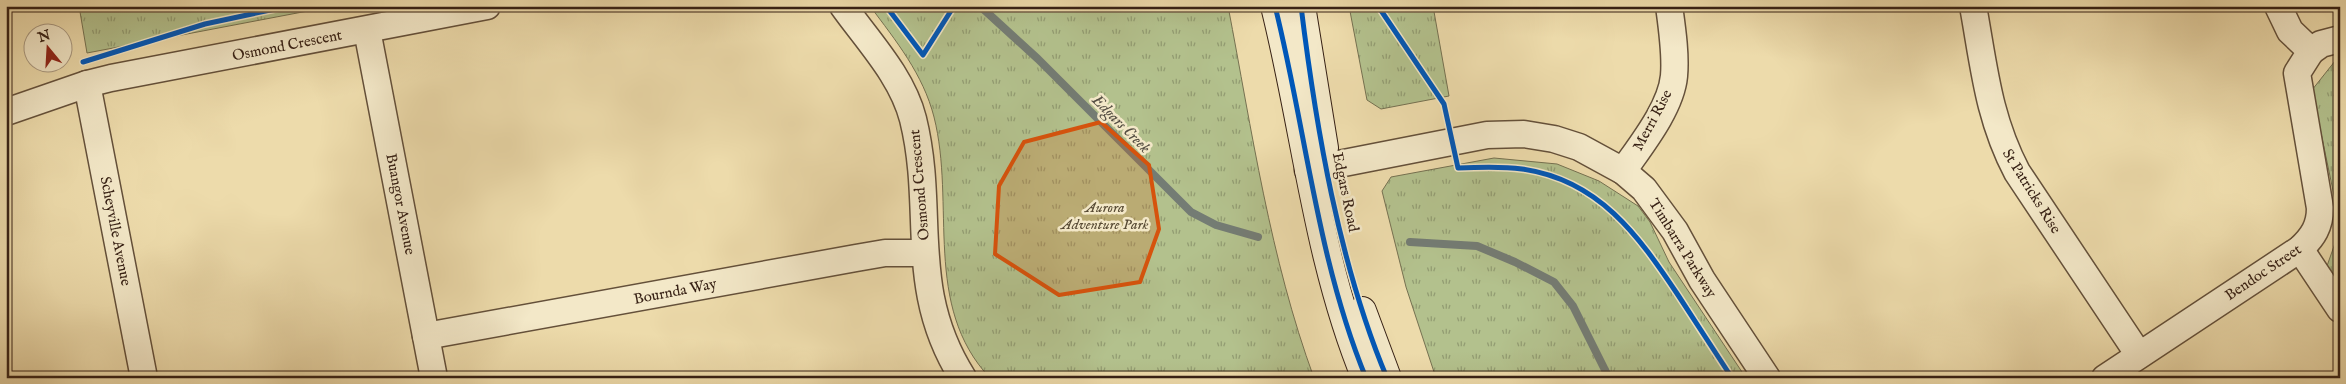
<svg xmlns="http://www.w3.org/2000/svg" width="2346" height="384" viewBox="0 0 2346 384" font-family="'IM FELL English',serif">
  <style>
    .grass { fill: url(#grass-tufts); stroke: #757151 }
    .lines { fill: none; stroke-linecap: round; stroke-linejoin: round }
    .stream { stroke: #747c74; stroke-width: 8 }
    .street-casing { stroke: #64503a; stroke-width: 29 }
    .secondary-casing { stroke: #372115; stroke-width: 30 }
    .street { stroke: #f3e8c8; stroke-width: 26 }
    .secondary { stroke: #f3e8c8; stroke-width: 28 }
    .cycleway-casing { stroke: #f3e8c8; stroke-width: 8 }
    .cycleway { stroke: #0057b8; stroke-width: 5 }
    .marked { fill: #d6530d; fill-opacity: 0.2; stroke: #d6530d; stroke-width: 4; stroke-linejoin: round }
    .labels { text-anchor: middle; stroke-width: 5; stroke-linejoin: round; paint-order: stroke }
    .street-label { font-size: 15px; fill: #372115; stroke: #f3e8c8 }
    .park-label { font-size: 15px; font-style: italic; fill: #564933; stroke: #f3e8c8 }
    .water-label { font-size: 16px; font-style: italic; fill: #564f44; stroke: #f3e8c8 }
  </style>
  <defs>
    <pattern id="grass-tufts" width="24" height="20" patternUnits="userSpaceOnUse" patternTransform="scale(1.25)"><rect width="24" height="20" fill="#b3c18d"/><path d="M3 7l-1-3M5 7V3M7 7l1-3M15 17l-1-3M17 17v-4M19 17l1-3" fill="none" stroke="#929c72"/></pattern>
  </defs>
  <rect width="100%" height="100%" fill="#eddbab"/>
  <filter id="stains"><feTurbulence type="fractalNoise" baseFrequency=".004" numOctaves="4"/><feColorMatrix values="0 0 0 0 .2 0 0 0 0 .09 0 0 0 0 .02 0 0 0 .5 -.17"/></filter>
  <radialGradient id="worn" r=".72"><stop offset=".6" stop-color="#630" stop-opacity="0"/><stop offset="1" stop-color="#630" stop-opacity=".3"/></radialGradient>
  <g class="grass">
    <polygon points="79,6 334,6 87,53"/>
    <path d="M870,6H1228C1252,131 1270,258 1314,378H990C922,306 956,204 934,117C923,74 896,41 870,6Z"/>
    <polygon points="1349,6 1433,6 1449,96 1381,109 1367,100"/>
    <polygon points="2340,60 2340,224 2312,90 2335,61"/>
    <polygon points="1494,158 1557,164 1599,181 1638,206 1650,222 1669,262 1746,378 1436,378 1406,287 1382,191 1391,177"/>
    <polygon points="2340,229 2340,286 2327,266"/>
  </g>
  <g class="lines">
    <g class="stream">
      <polyline points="980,6 1038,59 1191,212 1216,225 1258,237"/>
      <polyline points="1410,242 1477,246 1515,262 1554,282 1573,306 1609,378"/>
    </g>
    <defs>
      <g id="street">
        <path d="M843,6C868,41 902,76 913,119C936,212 906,288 963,378"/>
        <path d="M1973,6C1984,66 1988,117 2017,172L2139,355"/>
        <polyline points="367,30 434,378"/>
        <polyline points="2311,51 2321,44 2340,39"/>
        <polyline points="87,84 144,378"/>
        <polyline points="6,112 87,84 111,78 487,6"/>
        <polyline points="1308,170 1487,135 1524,134 1554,139 1579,147 1623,171 1644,189 1675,231 1702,280 1767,378"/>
        <path d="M1623,171C1641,145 1671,108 1674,76C1676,54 1672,28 1669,6"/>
        <polyline points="2300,249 2340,309"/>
        <polyline points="426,336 856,258 885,253 925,253"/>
        <path d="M2105,378L2300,249C2313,237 2320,226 2320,208L2297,73L2311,51L2290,31L2278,6"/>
      </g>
      <g id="secondary">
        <path d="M1275,6C1306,130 1317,259 1366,378"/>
        <polyline points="1301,6 1324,148"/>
        <polyline points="1362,311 1387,378"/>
      </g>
    </defs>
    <use href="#street" class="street-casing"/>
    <use href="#secondary" class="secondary-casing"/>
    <use href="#street" class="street"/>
    <use href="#secondary" class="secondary"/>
    <defs>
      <g id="cycleway">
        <polyline points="886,6 923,55 954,6"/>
        <path d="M1275,6C1306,130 1317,259 1366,378"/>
        <path d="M1301,6C1316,128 1339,264 1387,378"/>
        <path d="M1378,6L1444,104L1458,168C1479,167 1501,166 1522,169C1599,180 1638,235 1678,295C1696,323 1714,350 1732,378"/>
        <polyline points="83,62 205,24 289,6"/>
      </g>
    </defs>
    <use href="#cycleway" class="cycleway-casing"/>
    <use href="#cycleway" class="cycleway"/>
  </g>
  <path class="marked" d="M1101,122L1149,165L1159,229L1140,282L1059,295L995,254L999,186L1024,142Z"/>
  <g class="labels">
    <g class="street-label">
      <text transform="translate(287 45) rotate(-11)" y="5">Osmond Crescent</text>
      <text transform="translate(1652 120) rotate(-62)" y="5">Merri Rise</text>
      <text transform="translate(919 185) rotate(-95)" y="5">Osmond Crescent</text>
      <text transform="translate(2032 191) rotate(58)" y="5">St Patricks Rise</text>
      <text transform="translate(1346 192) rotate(78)" y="5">Edgars Road</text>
      <text transform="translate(401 204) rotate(79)" y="5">Buangor Avenue</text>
      <text transform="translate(116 231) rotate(79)" y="5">Scheyville Avenue</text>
      <text transform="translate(1683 248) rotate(58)" y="5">Timbarra Parkway</text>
      <text transform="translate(2263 272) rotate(-34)" y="5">Bendoc Street</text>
      <text transform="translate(675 291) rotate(-11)" y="5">Bournda Way</text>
    </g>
    <g class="park-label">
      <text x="1105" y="212">Aurora<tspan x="1105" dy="17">Adventure Park</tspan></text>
    </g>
    <g class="water-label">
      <text transform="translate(1122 123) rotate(45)" y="6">Edgars Creek</text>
    </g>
  </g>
  <rect width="2346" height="384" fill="none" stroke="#eddbab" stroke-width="25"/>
  <rect x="8" y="8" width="2331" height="369" fill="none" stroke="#372115" stroke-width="2.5"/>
  <rect x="12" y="12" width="2321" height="359" fill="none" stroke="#372115"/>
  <g transform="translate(48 48) rotate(342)"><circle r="24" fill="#f3e8c8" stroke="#a89880"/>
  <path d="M0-4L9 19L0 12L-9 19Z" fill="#8f2418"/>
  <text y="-8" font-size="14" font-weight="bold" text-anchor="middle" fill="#372115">N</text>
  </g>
  <rect width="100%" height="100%" filter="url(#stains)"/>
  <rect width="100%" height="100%" fill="url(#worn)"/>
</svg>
